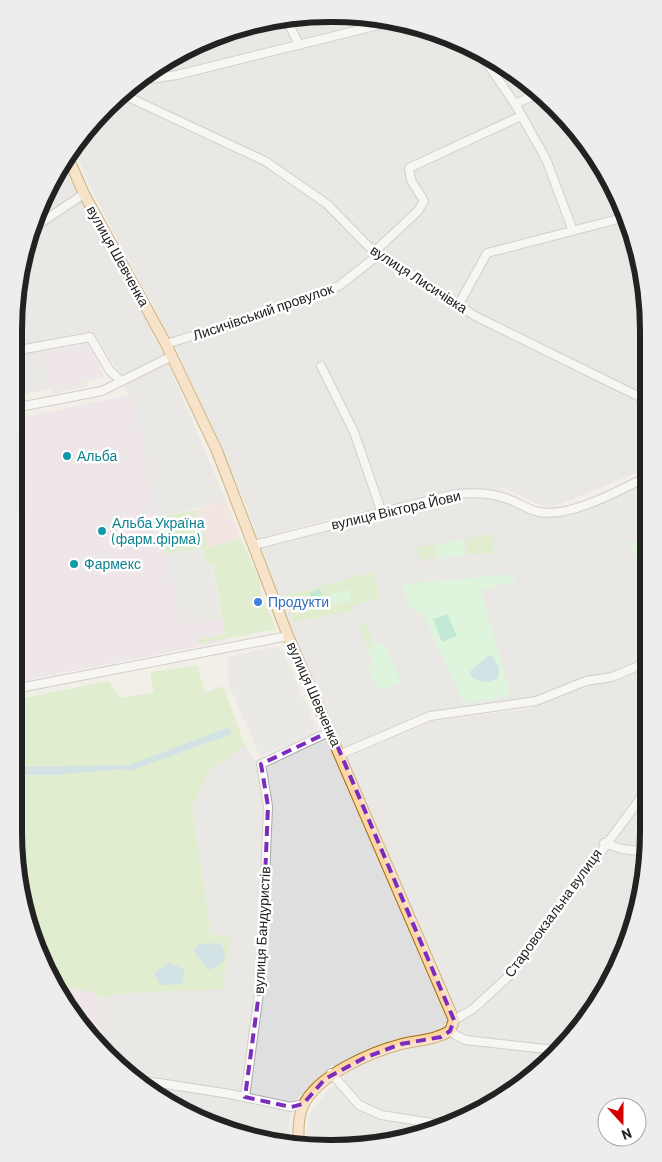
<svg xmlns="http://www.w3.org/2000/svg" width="662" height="1162" viewBox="0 0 662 1162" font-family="Barlow,sans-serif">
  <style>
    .residential { fill: #e0dfdf }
    .commercial { fill: #f2dad9 }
    .industrial { fill: #ebdbe8 }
    .grass { fill: #cdebb0 }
    .forest { fill: #add19e }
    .park { fill: #c8facc }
    .pitch { fill: #88e0be }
    .parking { fill: #e2e2e2 }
    .water { fill: #aad3df }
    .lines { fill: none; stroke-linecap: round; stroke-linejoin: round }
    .minor-casing { stroke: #a9a9a9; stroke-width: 10 }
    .major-casing { stroke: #a06b00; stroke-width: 12 }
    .minor { stroke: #fff; stroke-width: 8 }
    .major { stroke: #fcd6a4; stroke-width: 10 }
    .marked { fill: none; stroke: #7b2cbf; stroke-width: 4; stroke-dasharray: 10 6; stroke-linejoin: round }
    .culture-dot { fill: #0f9aa8; stroke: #fff; stroke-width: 2 }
    .shop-dot { fill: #3f7fe0; stroke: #fff; stroke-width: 2 }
    .labels { text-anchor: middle; stroke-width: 5; stroke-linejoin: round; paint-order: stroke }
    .street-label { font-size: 14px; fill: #222; stroke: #fff }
    .culture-label { font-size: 14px; fill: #0d838f; stroke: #fff; text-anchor: start }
    .shop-label { font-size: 14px; fill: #366cbe; stroke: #fff; text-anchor: start }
    .rim { fill: none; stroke: #222; stroke-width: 6 }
  </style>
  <rect width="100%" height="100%" fill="#f2efe9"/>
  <g class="residential">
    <polygon points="269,20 393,20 507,67 556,107 606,172 632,229 648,310 648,468 553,507 541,506 506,488 501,488 502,497 551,514 608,495 648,475 648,663 523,704 437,716 341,754 253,545 366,510 258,538 243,498 176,349 95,197 74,148 155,67"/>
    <polygon points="64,162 94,226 164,354 226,501 156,518 134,406 120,374 92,331 41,341 52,388 14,396 14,310 30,229"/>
    <polygon points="648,667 648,852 632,933 595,1007 524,1083 433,1131 331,1148 307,1145 308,1117 328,1090 345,1079 332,1065 297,1099 289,1120 290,1143 249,1137 157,1096 159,1077 129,1071 98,1041 99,998 127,993 211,934 192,807 209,771 245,745 253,759 269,766 327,737 338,761 432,721 528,709 588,686 614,681"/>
  </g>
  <polygon class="commercial" points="226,501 241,539 208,547 195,510"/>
  <g class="industrial">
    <polygon points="88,343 105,377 52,388 42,352"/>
    <polygon points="130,395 134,406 164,553 202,548 212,565 226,641 25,680 14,619 14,419"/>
    <polygon points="58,985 94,993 99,998 98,1041 79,1024"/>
  </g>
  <g class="grass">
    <polygon points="195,510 208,547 241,539 260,581 261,594 276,629 198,644 197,640 225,634 213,565 164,554 156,518"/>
    <polygon points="490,534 494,538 493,553 468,555 465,539"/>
    <polygon points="434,545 437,558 419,560 418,547"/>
    <polygon points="373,572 381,597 351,607 352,611 294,622 285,596"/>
    <polygon points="366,623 375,646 368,649 358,626"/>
    <polygon points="197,665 205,693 223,686 245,745 209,771 192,807 211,934 231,938 222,989 127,993 99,998 94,993 58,985 30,933 14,831 14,700 109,681 121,698 154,692 150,672"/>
  </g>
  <polygon class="forest" points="14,619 25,680 14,682"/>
  <g class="park">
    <polygon points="648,538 648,553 634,557 630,543"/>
    <polygon points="463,540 465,555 440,558 436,544"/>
    <polygon points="516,574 516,580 481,591 510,693 509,696 464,704 425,618 408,606 403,584"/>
    <polygon points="349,589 352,600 333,605 330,594"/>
    <polygon points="380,643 387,649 401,682 378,691 368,667 374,664 368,649"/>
  </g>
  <g class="pitch">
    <polygon points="320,589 325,605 314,608 309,593"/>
    <polygon points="447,614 457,636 442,642 433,619"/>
  </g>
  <g class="parking">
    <polygon points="86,381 88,386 53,394 52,388"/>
    <polygon points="202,548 206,565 212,565 222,618 180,626 166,554"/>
    <polygon points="501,552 507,573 417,581 416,560"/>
    <polygon points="534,590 558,595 565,619 543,627"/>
    <polygon points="569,595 618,605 625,624 580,637"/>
    <polygon points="276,647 283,651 318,732 260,756 228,682 227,657"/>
  </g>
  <g class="water">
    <path d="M488,656H492C498,664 500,668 498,678C488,683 479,684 470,675L471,670Z"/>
    <polygon points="230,727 231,734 130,771 122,769 54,775 14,775 14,767 129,765"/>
    <polygon points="220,943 224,949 225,959 216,967 208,970 193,950 200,944"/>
    <polygon points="169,962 185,970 182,984 160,985 154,974"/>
  </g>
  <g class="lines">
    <defs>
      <g id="minor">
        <polyline points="287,20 299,45"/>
        <polyline points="483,57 515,104 546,159 573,231"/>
        <polyline points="142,80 177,75 379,25 388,20"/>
        <polyline points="126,96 265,161 327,204 368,246 475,316 648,401"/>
        <polyline points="515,104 539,93"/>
        <polyline points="30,230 84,194"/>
        <polyline points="459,304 487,253 626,217"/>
        <polyline points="166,344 274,311 339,286 373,259 375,251 418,211 424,201 411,180 409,168 521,116"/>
        <polyline points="14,351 90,337 110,371 120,380"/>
        <polyline points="321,366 354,432 382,513"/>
        <polyline points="14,408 102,391 172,356"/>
        <path d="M254,545L455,494C474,493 489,492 508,499C518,502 528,510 539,512C570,518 620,490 648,476"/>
        <polyline points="14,689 288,636"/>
        <polyline points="341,754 430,716 536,701 586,681 612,677 648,662"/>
        <polyline points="604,843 622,849 648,852"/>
        <polyline points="454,1020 473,1009 510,975 648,788"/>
        <polyline points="450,1031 457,1036 466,1040 555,1050"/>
        <polyline points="331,1073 359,1105 381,1115 445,1125"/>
        <polyline points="140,1080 230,1094 291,1107 303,1104"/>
        <polyline points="245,1097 261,978 268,806 261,764 331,731"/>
      </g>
      <path id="major" d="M67,155L84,194L166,344L217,451L288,636L454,1020L450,1031C435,1040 419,1040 402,1044C371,1052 317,1075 303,1106C298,1117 298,1132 299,1144"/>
    </defs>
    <use href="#minor" class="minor-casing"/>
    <use href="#major" class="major-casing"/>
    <use href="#minor" class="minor"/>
    <use href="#major" class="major"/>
  </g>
  <path d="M0 0H662V1162H0ZM331,731L454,1020L450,1031L441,1037L401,1044L364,1058L325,1079L303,1104L291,1107L245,1097L261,978L268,806L261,764Z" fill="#f2efe9" fill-opacity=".55" fill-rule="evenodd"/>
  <path class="marked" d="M331,731L454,1020L450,1031L441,1037L401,1044L364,1058L325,1079L303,1104L291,1107L245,1097L261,978L268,806L261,764Z"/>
  <g class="culture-dot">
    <circle cx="67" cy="456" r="5"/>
    <circle cx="102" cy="531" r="5"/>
    <circle cx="74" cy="564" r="5"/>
  </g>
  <circle class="shop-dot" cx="258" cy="602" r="5"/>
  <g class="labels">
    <g class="street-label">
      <text transform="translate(118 256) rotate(61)" y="5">вулиця Шевченка</text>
      <text transform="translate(419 279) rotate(33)" y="5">вулиця Лисичівка</text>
      <text transform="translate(263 312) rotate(-19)" y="5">Лисичівський провулок</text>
      <text transform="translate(396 510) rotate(-13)" y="5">вулиця Віктора Йови</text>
      <text transform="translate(314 694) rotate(66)" y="5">вулиця Шевченка</text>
      <text transform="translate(553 913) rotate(-54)" y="5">Старовокзальна вулиця</text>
      <text transform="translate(262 930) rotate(-87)" y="5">вулиця Бандуристів</text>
    </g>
    <g class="culture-label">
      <text x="77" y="461">Альба</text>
      <text x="112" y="528">Альба Україна<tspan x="112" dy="16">(фарм.фірма)</tspan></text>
      <text x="84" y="569">Фармекс</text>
    </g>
    <g class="shop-label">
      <text x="268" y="607">Продукти</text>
    </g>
  </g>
  <path d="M0 0H662V1162H0ZM330 22H332A308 308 0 0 1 640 330V832A308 308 0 0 1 332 1140H330A308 308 0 0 1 22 832V330A308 308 0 0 1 330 22Z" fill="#ededed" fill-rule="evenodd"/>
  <path class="rim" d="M330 22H332A308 308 0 0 1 640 330V832A308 308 0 0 1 332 1140H330A308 308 0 0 1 22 832V330A308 308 0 0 1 330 22Z"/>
  <g transform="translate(622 1122) rotate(159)"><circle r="24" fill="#ffffff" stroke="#a7a7a7"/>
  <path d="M0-4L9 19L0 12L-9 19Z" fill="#d40000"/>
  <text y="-8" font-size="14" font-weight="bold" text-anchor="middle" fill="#222222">N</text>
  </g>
</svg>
